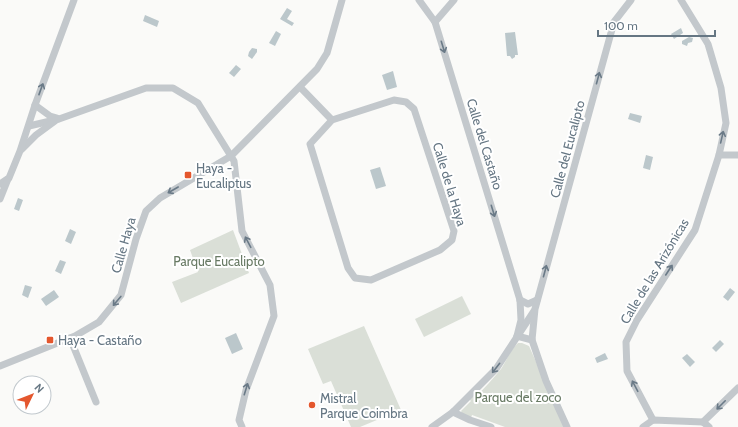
<svg xmlns="http://www.w3.org/2000/svg" width="738" height="427" viewBox="0 0 738 427" font-family="Cabin,sans-serif">
  <style>
    .green { fill: #dadfd7 }
    .water { fill: #bbc7cb }
    .lines { fill: none; stroke-linecap: round; stroke-linejoin: round }
    .minor { stroke: #c3c8cc; stroke-width: 7 }
    .oneway { stroke: #6a7a87 }
    .poi-dot { fill: #e4572e; stroke: #fff; stroke-width: 1.5 }
    .labels { text-anchor: middle; stroke-width: 4; stroke-linejoin: round; paint-order: stroke }
    .street-label { font-size: 13px; fill: #657683; stroke: #fff }
    .poi-label { font-size: 13px; fill: #657683; stroke: #fff; text-anchor: start }
    .park-label { font-size: 13px; fill: #687a64; stroke: #fff }
  </style>
  <rect width="100%" height="100%" fill="#fafaf8"/>
  <g class="green">
    <polygon points="233,230 249,273 181,303 172,282 198,272 190,250"/>
    <polygon points="462,296 471,314 424,337 415,319"/>
    <polygon points="364,326 401,410 360,427 351,427 331,381 323,384 308,349"/>
    <path d="M518,343H522L529,346L565,427H505L472,415L471,418L462,413L461,411L471,401L469,399L473,395L476,397C484,388 493,379 501,369C507,360 510,350 518,343Z"/>
  </g>
  <g class="water">
    <polygon points="287,8 292,11 287,19 294,23 292,26 280,19"/>
    <polygon points="145,15 159,21 157,27 143,21"/>
    <polygon points="681,28 683,33 674,39 671,34"/>
    <polygon points="276,31 281,34 275,46 269,43"/>
    <polygon points="515,32 518,55 515,55 515,57 512,59 510,56 507,56 505,33"/>
    <polygon points="689,37 693,38 692,42 688,43 687,46 682,44 682,41"/>
    <polygon points="252,48 257,49 257,52 252,59 248,56 249,52"/>
    <polygon points="236,65 241,69 234,77 229,73"/>
    <polygon points="393,71 397,87 387,90 382,75"/>
    <polygon points="630,113 642,116 640,123 628,119"/>
    <polygon points="646,155 653,157 650,170 643,168"/>
    <polygon points="380,167 386,186 376,189 370,170"/>
    <polygon points="18,198 23,200 19,211 14,209"/>
    <polygon points="70,229 76,232 71,244 65,241"/>
    <polygon points="60,260 66,262 61,274 55,271"/>
    <polygon points="25,285 32,287 28,298 22,295"/>
    <polygon points="730,288 735,292 728,301 723,297"/>
    <polygon points="54,290 59,297 46,306 41,299"/>
    <polygon points="236,333 243,349 232,354 225,338"/>
    <polygon points="720,340 724,344 716,352 712,348"/>
    <polygon points="605,353 608,359 597,363 595,358"/>
    <polygon points="687,354 695,362 690,367 682,358"/>
  </g>
  <g class="lines">
    <g class="minor">
      <polyline points="419,0 435,22 520,300 521,320 517,336"/>
      <polyline points="435,22 454,0"/>
      <polyline points="300,87 332,120 394,100 406,102 414,109 454,231 452,240 440,250 371,280 355,278 348,268 310,144 332,120"/>
      <polyline points="35,105 50,116 57,118"/>
      <polyline points="29,126 59,119 146,88 173,88 198,103 234,161 242,231 270,285 274,316 246,390 239,420 242,427"/>
      <polyline points="22,149 36,135 55,121"/>
      <polyline points="719,155 738,155"/>
      <polyline points="0,184 9,178 20,151 35,105 74,0"/>
      <polyline points="0,199 8,179"/>
      <polyline points="520,300 528,304 537,300"/>
      <polyline points="517,336 532,340"/>
      <polyline points="70,338 96,402"/>
      <polyline points="0,366 75,336 99,322 121,295 136,239 146,211 160,198 231,156 317,69 327,53 342,0"/>
      <polyline points="453,412 470,420 491,427"/>
      <polyline points="653,420 627,371 626,342 637,320 695,230 719,155 726,123 721,88 708,44 681,0"/>
      <polyline points="703,422 738,388"/>
      <polyline points="432,427 453,412 496,369 534,311"/>
      <polyline points="567,427 546,381 532,340 535,309 614,22 631,0"/>
      <polyline points="643,427 653,420 703,422 709,427"/>
    </g>
  </g>
  <defs><path id="oneway-shaft" d="M-6 0H5M1.5-3L5.5 0L1.5 3" fill="none" stroke-width="1.6" stroke-linecap="round" stroke-linejoin="round"/></defs>
  <g class="oneway">
    <use href="#oneway-shaft" transform="translate(443 47) rotate(73)"/>
    <use href="#oneway-shaft" transform="translate(598 78) rotate(-75)"/>
    <use href="#oneway-shaft" transform="translate(41 89) rotate(-70)"/>
    <use href="#oneway-shaft" transform="translate(722 137) rotate(-77)"/>
    <use href="#oneway-shaft" transform="translate(173 190) rotate(150)"/>
    <use href="#oneway-shaft" transform="translate(493 211) rotate(73)"/>
    <use href="#oneway-shaft" transform="translate(248 242) rotate(-118)"/>
    <use href="#oneway-shaft" transform="translate(669 270) rotate(-57)"/>
    <use href="#oneway-shaft" transform="translate(545 271) rotate(-75)"/>
    <use href="#oneway-shaft" transform="translate(117 301) rotate(130)"/>
    <use href="#oneway-shaft" transform="translate(496 368) rotate(128)"/>
    <use href="#oneway-shaft" transform="translate(635 386) rotate(-118)"/>
    <use href="#oneway-shaft" transform="translate(246 389) rotate(-73)"/>
    <use href="#oneway-shaft" transform="translate(721 405) rotate(135)"/>
  </g>
  <g class="poi-dot">
    <rect x="184" y="171" width="8" height="8" rx="2"/>
    <rect x="46" y="336" width="8" height="8" rx="2"/>
    <circle cx="312" cy="405" r="4"/>
  </g>
  <g class="labels">
    <g class="street-label">
      <text transform="translate(485 144) rotate(73)" y="5">Calle del Castaño</text>
      <text transform="translate(567 149) rotate(-75)" y="5">Calle del Eucalipto</text>
      <text transform="translate(450 184) rotate(73)" y="5">Calle de la Haya</text>
      <text transform="translate(123 245) rotate(-74)" y="5">Calle Haya</text>
      <text transform="translate(654 271) rotate(-59)" y="5">Calle de las Arizónicas</text>
    </g>
    <g class="poi-label">
      <text x="196" y="173">Haya -<tspan x="196" dy="15">Eucaliptus</tspan></text>
      <text x="58" y="345">Haya - Castaño</text>
      <text x="320" y="403">Mistral<tspan x="320" dy="15">Parque Coimbra</tspan></text>
    </g>
    <g class="park-label">
      <text x="219" y="266">Parque Eucalipto</text>
      <text x="518" y="402">Parque del zoco</text>
    </g>
  </g>
  <g transform="translate(32 395) rotate(47)"><circle r="19" fill="#ffffff" stroke="#c1c8cd"/>
  <path d="M0-3L7 15L0 10L-7 15Z" fill="#e4572e"/>
  <text y="-6" font-size="11" font-weight="bold" text-anchor="middle" fill="#657683">N</text>
  </g>
  <path d="M598 30v6h117v-6" fill="none" stroke="#657683" stroke-width="2"/>
  <text x="604" y="30" font-size="12" fill="#657683" stroke="#ffffff" stroke-width="3" paint-order="stroke">100 m</text>
</svg>
